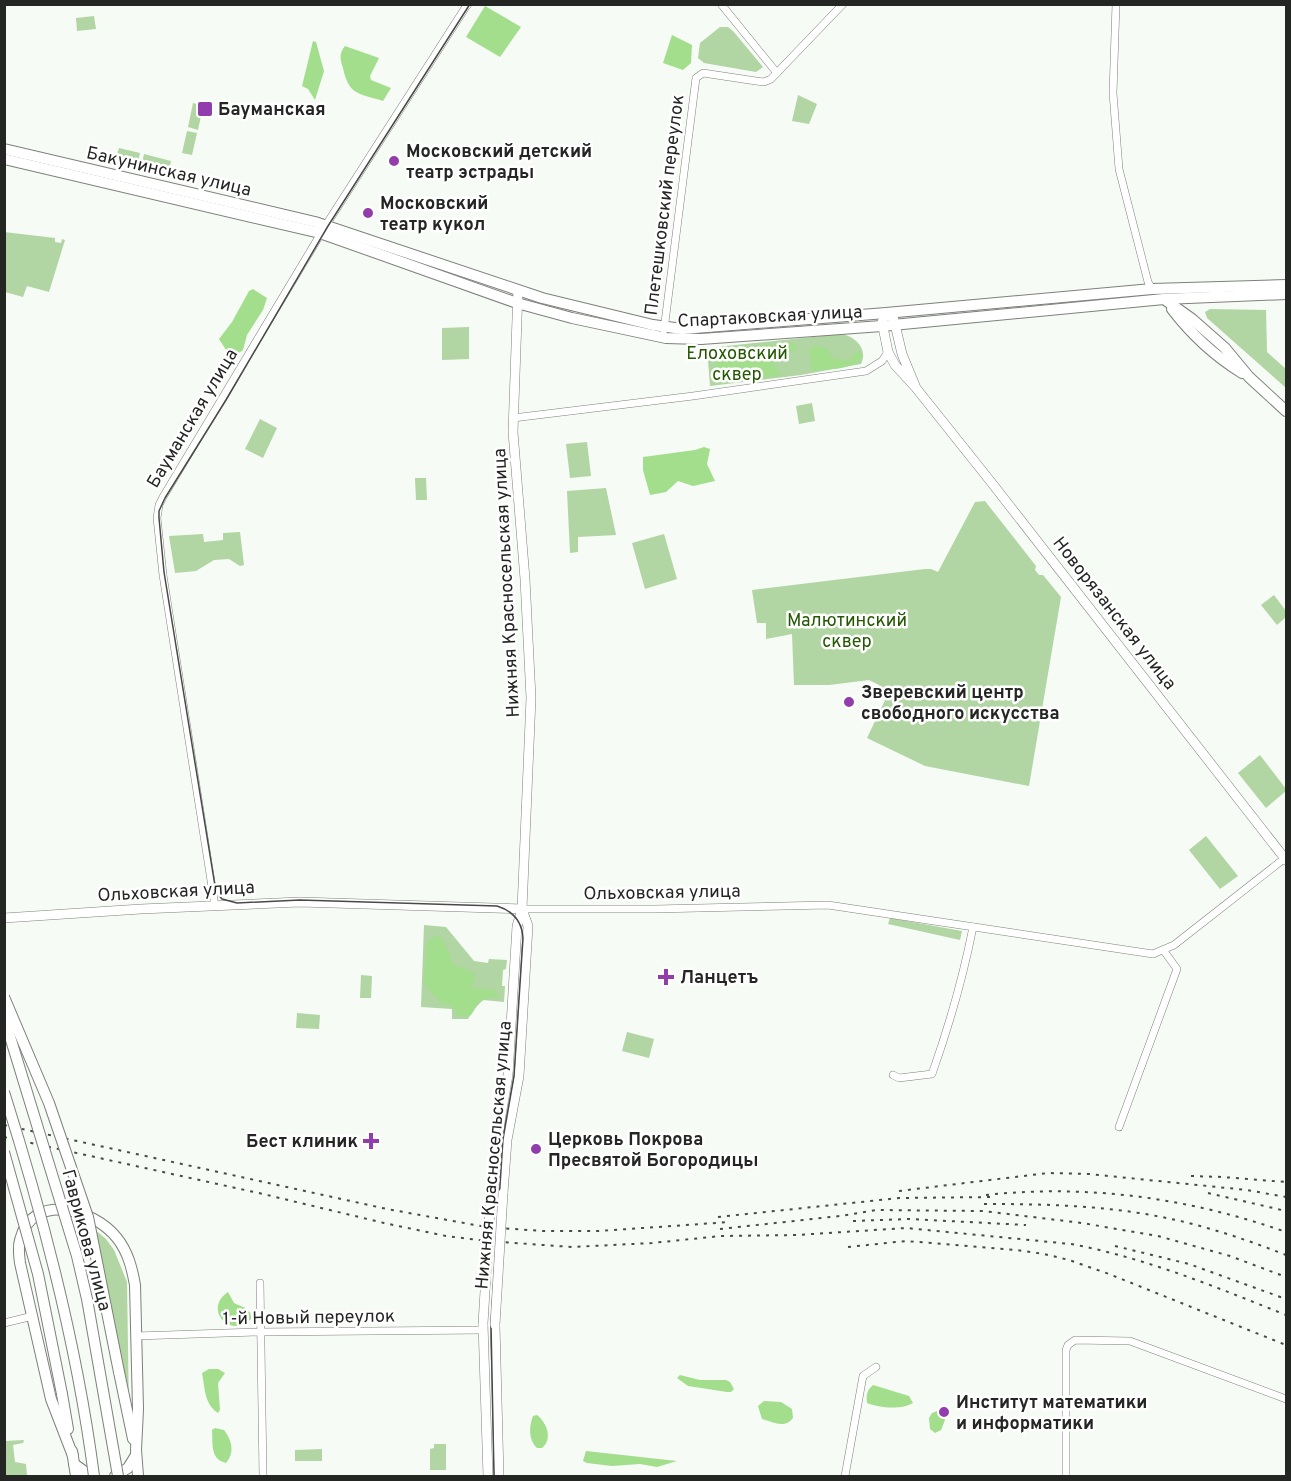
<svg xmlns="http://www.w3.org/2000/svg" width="1291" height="1481" viewBox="0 0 1291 1481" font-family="Overpass,sans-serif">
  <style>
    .green { fill: #b1d5a3 }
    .forest { fill: #a2de8c }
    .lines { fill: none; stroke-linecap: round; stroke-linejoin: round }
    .minor-casing { stroke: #7d817b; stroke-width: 8 }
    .tertiary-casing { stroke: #7d817b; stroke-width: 10 }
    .secondary-casing { stroke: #7d817b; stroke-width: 12 }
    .primary-casing { stroke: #7d817b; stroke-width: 12 }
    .minor { stroke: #fff; stroke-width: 7 }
    .tertiary { stroke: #fff; stroke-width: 9 }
    .secondary { stroke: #fff; stroke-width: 10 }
    .primary { stroke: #fff; stroke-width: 10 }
    .tram { stroke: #474a47; stroke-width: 1.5 }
    .rail { stroke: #474a47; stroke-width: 2; stroke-dasharray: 3 6; stroke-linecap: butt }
    .tertiary-bridge-casing { stroke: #7d817b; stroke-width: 10; stroke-linecap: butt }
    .primary-bridge-casing { stroke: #7d817b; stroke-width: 12; stroke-linecap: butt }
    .tertiary-bridge { stroke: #fff; stroke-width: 9 }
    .primary-bridge { stroke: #fff; stroke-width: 10 }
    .poi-dot { fill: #913dab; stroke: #fff; stroke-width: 2 }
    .labels { text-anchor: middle; stroke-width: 5; stroke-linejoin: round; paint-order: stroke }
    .poi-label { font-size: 18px; font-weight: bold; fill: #242624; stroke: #fff; text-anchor: start }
    .street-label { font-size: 18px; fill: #242624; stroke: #fff }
    .park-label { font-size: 18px; fill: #235800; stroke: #fff }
  </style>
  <rect width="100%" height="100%" fill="#f6fbf5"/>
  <g class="green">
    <polygon points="94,16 96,29 77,31 76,18"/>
    <polygon points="720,27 728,27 733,31 763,67 756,72 704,63 698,58 700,43"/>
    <polygon points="798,95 817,104 809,124 792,121"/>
    <polygon points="193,103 203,106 198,130 188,127"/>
    <polygon points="187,131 197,133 192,155 182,153"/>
    <polygon points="119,148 140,153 137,167 115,161"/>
    <polygon points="144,154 171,161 168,174 141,168"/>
    <polygon points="4,232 55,238 55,242 61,243 62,239 65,240 49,292 27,286 23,297 5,292"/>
    <polygon points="1210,309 1266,310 1267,352 1286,369 1286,388 1207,318 1205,312"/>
    <polygon points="469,327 469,359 442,360 442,328"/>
    <path d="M842,334C856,337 868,349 861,364L801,375L710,386L707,348Z"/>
    <polygon points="812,403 815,421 799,424 796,406"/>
    <polygon points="260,419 277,428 263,458 245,449"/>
    <polygon points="587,442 591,476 570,478 566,444"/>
    <polygon points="415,478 426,478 427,500 416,500"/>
    <polygon points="606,488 616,535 578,537 578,552 570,553 567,491"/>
    <polygon points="985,501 1036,566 1035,570 1039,575 1043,575 1061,597 1029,786 925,766 867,738 888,694 878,689 879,685 869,680 829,685 794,685 792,634 766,639 766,623 757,623 752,590 925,569 931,569 938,572 975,502"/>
    <polygon points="240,532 244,565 240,566 229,559 214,560 196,571 175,573 169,536 203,534 204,542 223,540 223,533"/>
    <polygon points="664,534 677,579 645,589 632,543"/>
    <polygon points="1274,595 1286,611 1286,617 1277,625 1261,605"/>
    <polygon points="1260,755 1286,789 1286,791 1266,808 1238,773"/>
    <polygon points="1206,836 1238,876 1220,889 1189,850"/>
    <polygon points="890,918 962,931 960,940 888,924"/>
    <polygon points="424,925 446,927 474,961 488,963 489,959 507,960 506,969 503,970 502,986 505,986 504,1002 483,1000 474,1009 468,1019 452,1019 452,1009 421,1007"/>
    <polygon points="361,975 372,976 371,998 360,998"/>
    <polygon points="297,1013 320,1015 319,1029 296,1028"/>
    <polygon points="627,1032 654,1039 649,1058 622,1051"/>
    <polygon points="94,1229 106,1239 114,1250 127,1282 129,1413"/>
    <polygon points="24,1440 23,1443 13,1445 15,1462 26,1464 27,1476 5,1476 5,1441"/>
    <polygon points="434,1444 446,1444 446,1470 430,1470 430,1449 434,1448"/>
    <polygon points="322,1449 322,1461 295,1461 295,1450"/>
  </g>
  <g class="forest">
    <polygon points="485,6 521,27 500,57 466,37"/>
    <polygon points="672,35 692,45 691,63 683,70 663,63"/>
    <polygon points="313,41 316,42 324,71 315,100 308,89 302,86"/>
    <path d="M345,46L379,58L370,76L371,80L391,88L383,101C359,93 349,96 343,68C340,59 339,53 345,46Z"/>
    <polygon points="253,289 267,298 263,310 247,335 243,350 239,353 226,350 219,339 232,322 249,291"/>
    <path d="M793,343L797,345V350L780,354L774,359L775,368L782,373L781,375L719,383L713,377C719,368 712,358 718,349Z"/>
    <path d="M815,346L828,349L834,359L849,360L855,353L859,352L863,357C853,370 828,369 813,371L810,368L812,363L809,349Z"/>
    <polygon points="704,447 710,449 707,464 715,481 693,486 678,481 666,492 650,495 643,470 643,457 695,450"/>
    <path d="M439,936L449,951L452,964L468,970L475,975L472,988L494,990L500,996L480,1001L471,1015C456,1018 459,1014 450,1005L442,1004L426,986L424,981L427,944L434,937Z"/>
    <path d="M228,1292L234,1303C242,1307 252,1308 251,1319C229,1340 203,1308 228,1292Z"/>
    <path d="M209,1369H218L225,1373L218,1383L220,1410L218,1413C204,1404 205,1388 202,1373Z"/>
    <polygon points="680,1375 700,1380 726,1380 730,1382 734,1389 731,1392 727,1392 688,1386 677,1378"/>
    <path d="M873,1385L909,1396L913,1403C902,1410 879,1408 867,1403C866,1395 867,1390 873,1385Z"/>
    <path d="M764,1401L781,1402L792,1409L793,1418C785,1429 773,1422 762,1419L758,1406Z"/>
    <polygon points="937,1411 943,1415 945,1420 941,1430 935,1433 930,1429 929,1418 932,1413"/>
    <path d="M537,1415C547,1423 553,1439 542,1448H537C528,1440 529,1426 533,1416Z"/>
    <path d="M215,1428L224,1430C232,1440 235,1453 226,1463C210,1459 213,1444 212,1430Z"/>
    <polygon points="586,1451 677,1461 657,1467 640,1464 612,1466 587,1463 583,1461"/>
  </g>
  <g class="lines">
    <defs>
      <g id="minor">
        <polyline points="721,4 777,73"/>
        <polyline points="1116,4 1113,93 1119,169 1148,282 1152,289"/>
        <polyline points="664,330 696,78 703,73 756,81 764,82 771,79 843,4"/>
        <polyline points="513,418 693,396 866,371 882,361 888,352"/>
        <polyline points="215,906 163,575 157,518 159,505 163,497 326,225 467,5"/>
        <polyline points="522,909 655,909 828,905 1153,954 1174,945 1285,858"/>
        <path d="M893,1075L899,1078L932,1074C949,1026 963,978 973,927"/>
        <polyline points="1119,1127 1177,969 1164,951"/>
        <polyline points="260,1283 263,1476"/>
        <polyline points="4,1323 33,1316"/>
        <polyline points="136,1336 259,1332 483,1330"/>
        <polyline points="845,1476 863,1376 876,1367"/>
        <polyline points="1066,1476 1066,1350 1068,1345 1075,1340 1130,1341 1286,1399"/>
      </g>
      <g id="tertiary">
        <polyline points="466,4 467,4"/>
        <polyline points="916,388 902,354 894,320 889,314 886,313 882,322 888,352 895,365 916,388 991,482 1286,860"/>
        <polyline points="4,918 141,909 300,902 522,909"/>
        <polyline points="491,1192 497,1139 508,1075 517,926 522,909 531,698 525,579 513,432 518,290"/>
        <polyline points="503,1193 507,1140 519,1076 528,926 522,909"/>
        <polyline points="483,1324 488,1476"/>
        <polyline points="495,1325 499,1476"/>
      </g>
      <g id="secondary">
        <polyline points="4,149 315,222 542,298 653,325 682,329 886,313 1152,289 1286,285"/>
        <polyline points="4,159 320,233 517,303 572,318 666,338 701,339 882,326 1164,299 1286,294"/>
        <polyline points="1164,299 1192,319 1225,348 1249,377 1286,411"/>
        <path d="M1172,309C1191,334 1215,356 1242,373"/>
      </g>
      <g id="primary">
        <polyline points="119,1372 133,1439"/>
        <polyline points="62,1394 68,1429"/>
        <polyline points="72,1451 76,1476"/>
        <path d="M73,1456L51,1399L20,1263C19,1256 18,1247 20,1240C32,1192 93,1208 117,1238C128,1252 132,1268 135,1285L138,1409L136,1450L138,1476"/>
        <polyline points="74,1464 91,1476"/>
        <polyline points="115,1476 128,1468 136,1455"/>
      </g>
    </defs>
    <use href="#minor" class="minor-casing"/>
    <use href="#tertiary" class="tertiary-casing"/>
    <use href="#secondary" class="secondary-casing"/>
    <use href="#primary" class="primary-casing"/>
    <use href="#minor" class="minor"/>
    <use href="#tertiary" class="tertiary"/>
    <use href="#secondary" class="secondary"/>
    <use href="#primary" class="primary"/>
    <path class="tram" d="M470,4L328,226L226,400L165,498L159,511V518L164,572L216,892L222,899L237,903L300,900L497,906C513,911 522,921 523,938L514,1076L503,1139L491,1324L494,1476"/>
    <g class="rail">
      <polyline points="4,1125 387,1209 486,1227 543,1231 599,1231 730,1222"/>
      <path d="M4,1137L263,1194L384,1223L446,1236L486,1241L572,1247L652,1243L721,1236L797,1235L906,1228L1071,1244C1146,1258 1216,1287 1286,1315"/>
      <polyline points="1191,1176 1222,1177 1286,1182"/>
      <polyline points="899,1191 1048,1173 1089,1174 1247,1190 1286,1197"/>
      <polyline points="1208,1193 1286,1211"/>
      <path d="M986,1195C1089,1184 1189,1198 1286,1232"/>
      <path d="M984,1204C1038,1204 1092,1205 1145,1214C1194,1222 1240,1237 1286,1255"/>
      <polyline points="718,1217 899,1198 993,1197"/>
      <polyline points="853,1221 909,1219 1026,1225"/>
      <polyline points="720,1229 840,1216 877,1210 983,1211 1082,1223 1158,1236 1230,1256 1286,1277"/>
      <polyline points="1115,1246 1189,1264 1286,1299"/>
      <polyline points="848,1247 906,1241 1016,1250 1044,1254 1069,1260 1109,1274 1286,1345"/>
    </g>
    <defs>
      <g id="tertiary-bridge">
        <polyline points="483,1324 491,1192"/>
        <polyline points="495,1325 503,1193"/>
      </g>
      <g id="primary-bridge">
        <polyline points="4,997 49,1103 88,1217 119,1372"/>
        <polyline points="4,1017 77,1256 87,1299 118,1476"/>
        <path d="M4,1092C44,1218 77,1345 94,1476"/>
        <polyline points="4,1152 38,1274 62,1394"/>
      </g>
    </defs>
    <use href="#tertiary-bridge" class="tertiary-bridge-casing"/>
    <use href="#primary-bridge" class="primary-bridge-casing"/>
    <use href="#tertiary-bridge" class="tertiary-bridge"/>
    <use href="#primary-bridge" class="primary-bridge"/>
  </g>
  <g class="poi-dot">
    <rect x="197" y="101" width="16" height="16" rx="3"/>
    <circle cx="394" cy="161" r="6"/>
    <circle cx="368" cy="213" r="6"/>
    <circle cx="849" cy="702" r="6"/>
    <path d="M663 968h6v6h6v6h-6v6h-6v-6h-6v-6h6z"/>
    <path d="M368 1132h6v6h6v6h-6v6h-6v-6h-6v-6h6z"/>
    <circle cx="536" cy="1149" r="6"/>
    <circle cx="944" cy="1412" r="6"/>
  </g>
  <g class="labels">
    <g class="poi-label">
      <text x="218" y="115">Бауманская</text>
      <text x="406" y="157">Московский детский<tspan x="406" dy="21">театр эстрады</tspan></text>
      <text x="380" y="209">Московский<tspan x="380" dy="21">театр кукол</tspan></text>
      <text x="861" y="698">Зверевский центр<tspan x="861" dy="21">свободного искусства</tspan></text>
      <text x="680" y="983">Ланцетъ</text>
      <text x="548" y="1145">Церковь Покрова<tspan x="548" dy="21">Пресвятой Богородицы</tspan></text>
      <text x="358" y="1147" text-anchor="end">Бест клиник</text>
      <text x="956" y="1408">Институт математики<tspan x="956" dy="21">и информатики</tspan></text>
    </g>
    <g class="street-label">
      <text transform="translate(169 171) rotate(13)" y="6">Бакунинская улица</text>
      <text transform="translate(664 205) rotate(-83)" y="6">Плетешковский переулок</text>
      <text transform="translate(770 316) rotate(-3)" y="6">Спартаковская улица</text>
      <text transform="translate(192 418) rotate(-59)" y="6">Бауманская улица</text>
      <text transform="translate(506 583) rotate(-93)" y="6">Нижняя Красносельская улица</text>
      <text transform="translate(1115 613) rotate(52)" y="6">Новорязанская улица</text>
      <text transform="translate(176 891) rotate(-3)" y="6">Ольховская улица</text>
      <text transform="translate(662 892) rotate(-1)" y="6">Ольховская улица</text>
      <text transform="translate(493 1155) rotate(-85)" y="6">Нижняя Красносельская улица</text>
      <text transform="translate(87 1240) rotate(75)" y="6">Гаврикова улица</text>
      <text transform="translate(309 1317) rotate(-1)" y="6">1-й Новый переулок</text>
    </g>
    <g class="park-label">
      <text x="737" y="359">Елоховский<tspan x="737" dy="21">сквер</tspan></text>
      <text x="847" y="626">Малютинский<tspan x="847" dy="21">сквер</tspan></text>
    </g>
  </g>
  <rect width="1291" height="1481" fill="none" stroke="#242624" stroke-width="12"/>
</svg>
